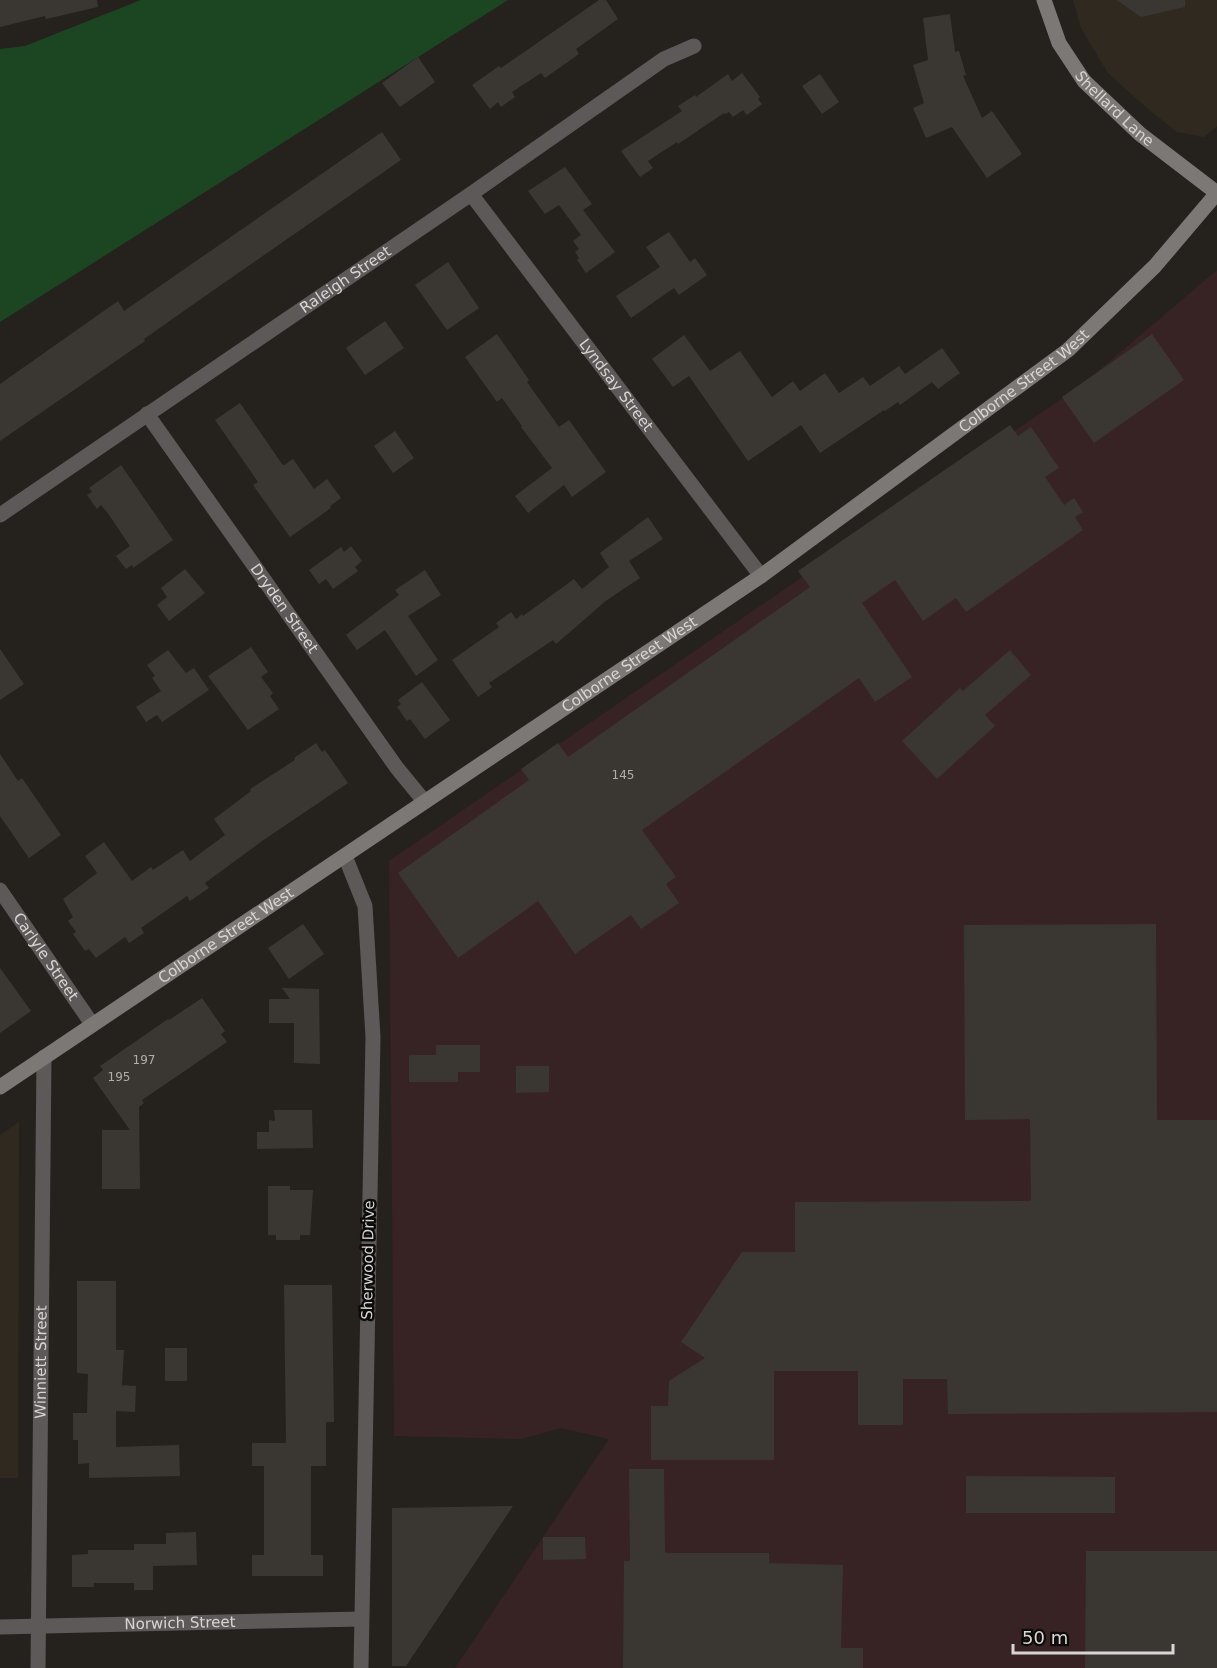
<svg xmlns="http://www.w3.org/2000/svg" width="1217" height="1668" viewBox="0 0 1217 1668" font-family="'DejaVu Sans',sans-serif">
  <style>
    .built { fill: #30291f }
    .industrial { fill: #372324 }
    .green { fill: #1b4621 }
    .building { fill: #3a3732 }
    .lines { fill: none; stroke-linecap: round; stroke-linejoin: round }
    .street { stroke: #5c5958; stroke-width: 15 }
    .secondary { stroke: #7c7876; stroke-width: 15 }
    .labels { text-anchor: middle; stroke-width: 5; stroke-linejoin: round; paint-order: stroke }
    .number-label { font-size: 12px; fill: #b0aeab }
    .street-label { font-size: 15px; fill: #d8d6d3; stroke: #0d0b09 }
  </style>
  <rect width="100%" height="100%" fill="#25221d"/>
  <g class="built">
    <polygon points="1073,0 1217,0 1217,126 1204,137 1177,132 1147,108 1108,73 1081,28"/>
    <polygon points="19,1122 18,1478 0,1478 0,1135"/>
  </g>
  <polygon class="industrial" points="1217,270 1217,1668 455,1668 609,1439 561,1428 521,1439 394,1436 389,861 1083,384"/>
  <polygon class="green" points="141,0 508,0 0,322 0,49 25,46"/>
  <g class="building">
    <polygon points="0,0 97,0 98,7 46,19 45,16 0,27"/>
    <polygon points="599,0 606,0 618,19 576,49 579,54 545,78 541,73 512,92 515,97 501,107 498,102 490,109 472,85 499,66 501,68"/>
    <polygon points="1117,0 1185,0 1185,7 1141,17"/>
    <polygon points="950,14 955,52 959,51 966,75 963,76 982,118 992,111 1022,154 987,178 952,127 926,138 913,108 924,103 913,65 928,60 923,18"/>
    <polygon points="418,57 435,82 400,107 382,83"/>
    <polygon points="742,73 760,97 758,99 762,104 747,115 743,110 733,117 729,112 725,114 724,113 678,144 677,142 648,161 653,168 640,177 621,151 682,111 678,106 695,95 696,97 728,74 732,81"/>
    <polygon points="820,74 839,102 822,114 802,86"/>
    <polygon points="382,132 401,160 208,294 144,339 145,341 0,441 0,384 118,301 124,311"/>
    <polygon points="565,167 592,204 583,210 615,252 586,273 577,260 579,258 575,252 579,249 573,241 581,235 559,205 545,214 528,191"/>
    <polygon points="669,232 690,262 695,258 707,275 679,295 674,288 631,318 616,296 660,267 646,247"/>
    <polygon points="448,262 479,308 447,330 415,285"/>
    <polygon points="385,321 404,348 365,375 346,348"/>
    <polygon points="497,334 529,380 527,382 559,427 569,420 606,472 572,497 564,485 528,513 515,496 552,468 521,427 522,426 502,398 497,402 465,357"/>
    <polygon points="1152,334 1184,380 1094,443 1062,397"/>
    <polygon points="684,335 710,371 740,351 772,397 793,381 800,391 825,373 839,393 863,377 870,386 899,366 905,374 942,348 960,373 938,389 932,382 900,405 898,402 885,411 884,410 820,453 801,425 748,461 689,376 673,387 652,359"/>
    <polygon points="240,403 282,464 284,465 293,459 314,489 327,479 341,498 330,506 331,508 290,537 253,485 258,482 215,420"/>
    <polygon points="1010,425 1018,436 1031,427 1059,468 1045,477 1064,505 1074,498 1083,512 1075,517 1083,530 966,612 956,598 923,621 895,580 862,603 912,677 875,702 859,678 642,830 676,877 666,884 679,903 641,929 631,915 575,954 538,901 458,958 398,873 529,780 521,769 558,743 568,757 810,587 798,571"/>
    <polygon points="395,431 414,458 393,473 374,446"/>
    <polygon points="121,465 173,540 133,568 132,565 126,569 116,556 130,546 107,512 101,505 97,509 87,495 92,492 89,488"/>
    <polygon points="648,517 663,539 629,561 640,578 607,600 556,644 553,640 489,683 492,687 478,697 452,660 499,627 496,623 511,612 516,619 522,614 523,616 574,579 582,589 609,567 600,553"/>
    <polygon points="351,546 362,561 355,567 358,571 333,589 326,579 319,584 309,570 341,547 344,552"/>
    <polygon points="185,569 205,593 169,621 157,605 167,597 161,588"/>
    <polygon points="425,570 441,595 408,616 438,660 416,676 385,630 357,650 346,635 399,595 395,590"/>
    <polygon points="251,647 268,672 261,677 273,693 270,696 279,709 248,730 208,676"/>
    <polygon points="0,649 24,684 0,700"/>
    <polygon points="168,650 186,673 194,668 209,690 162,722 157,715 146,722 136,707 161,691 152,678 155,676 147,665"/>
    <polygon points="1010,650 1031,675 985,715 995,726 937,779 902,741 960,688 963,691"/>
    <polygon points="422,682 450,720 425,739 410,719 407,721 397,707 401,704 398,700"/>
    <polygon points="316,743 322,752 325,750 348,783 265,839 205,883 209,888 190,901 187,896 141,928 144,933 129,943 125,937 96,958 89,949 85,951 73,934 76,932 68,921 73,917 63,899 97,873 85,856 104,842 132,881 151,867 153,870 183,850 190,861 225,835 214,819 251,791 250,789 295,760 294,758"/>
    <polygon points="0,754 18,781 22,778 61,835 29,858 0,816"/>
    <polygon points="303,924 324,954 289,979 268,948"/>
    <polygon points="1156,924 1157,1120 1217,1120 1217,1412 948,1414 947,1379 903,1379 903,1425 858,1425 858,1371 774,1371 774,1460 651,1460 651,1406 668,1406 669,1381 705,1358 681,1342 742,1252 795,1252 795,1202 1031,1201 1030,1119 965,1120 964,925"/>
    <polygon points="0,968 31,1011 0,1033"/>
    <polygon points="282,988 319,989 320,1064 294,1063 294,1023 269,1023 269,999 290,999"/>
    <polygon points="202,998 225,1031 221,1034 227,1042 142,1100 144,1103 139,1107 140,1189 102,1189 102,1130 130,1130 93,1078 103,1070 100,1066 168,1019 169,1020"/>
    <polygon points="436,1045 480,1045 480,1072 458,1072 458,1082 409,1082 409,1055 436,1055"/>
    <polygon points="516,1066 549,1066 549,1092 516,1093"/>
    <polygon points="274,1110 312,1110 313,1148 257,1149 257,1132 269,1132 269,1120 275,1121"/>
    <polygon points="268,1186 290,1186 290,1190 313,1190 310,1235 300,1235 300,1240 276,1240 276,1235 268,1235"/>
    <polygon points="77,1281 116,1281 116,1350 124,1350 122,1385 136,1386 135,1412 116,1411 116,1447 179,1445 180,1476 89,1478 89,1463 78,1464 78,1440 73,1440 73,1413 87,1413 88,1374 77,1373"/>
    <polygon points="284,1285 332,1285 334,1422 326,1422 326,1466 311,1466 311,1555 323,1555 323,1576 252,1576 252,1555 264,1555 264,1466 252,1466 252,1443 286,1443"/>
    <rect x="165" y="1348" width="22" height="33"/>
    <polygon points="629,1469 664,1469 665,1553 769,1553 769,1563 843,1565 841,1648 863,1648 863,1668 623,1668 624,1561 630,1561"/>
    <polygon points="966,1476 1115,1477 1115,1513 966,1513"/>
    <polygon points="513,1506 406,1666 392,1666 392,1508"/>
    <polygon points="196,1532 197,1565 153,1566 153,1590 134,1590 134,1583 94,1583 94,1587 72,1587 72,1555 88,1554 88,1550 134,1550 134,1544 166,1544 166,1533"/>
    <polygon points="543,1537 585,1537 586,1559 543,1560"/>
    <polygon points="1086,1551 1217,1551 1217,1668 1085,1668"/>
  </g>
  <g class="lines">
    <g class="street">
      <path id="s1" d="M471,194L761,576"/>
      <path id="s2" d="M147,414L397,768L424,801"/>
      <path id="s3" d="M0,515L471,194L664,59L694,46"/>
      <polyline points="345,856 365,906 373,1037 361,1668"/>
      <path id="s4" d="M0,890L92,1024"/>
      <path id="s5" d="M0,1627L361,1619"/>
      <path id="s6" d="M38,1668L44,1057"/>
    </g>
    <g class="secondary">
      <path id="s7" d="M1044,0L1059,43L1084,81L1140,134L1217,193"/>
      <path id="s8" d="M0,1087L761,576L1068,350L1155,266L1217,193"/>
    </g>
  </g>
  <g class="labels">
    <g class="number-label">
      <text x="623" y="779">145</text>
      <text x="144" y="1064">197</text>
      <text x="119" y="1081">195</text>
    </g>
    <g class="street-label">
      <text dy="5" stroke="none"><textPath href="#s7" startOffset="132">Shellard Lane</textPath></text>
      <text dy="5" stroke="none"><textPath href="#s3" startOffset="418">Raleigh Street</textPath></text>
      <text dy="5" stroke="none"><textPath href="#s8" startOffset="1244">Colborne Street West</textPath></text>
      <text dy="5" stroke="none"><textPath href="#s1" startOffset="240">Lyndsay Street</textPath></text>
      <text dy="5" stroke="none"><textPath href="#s2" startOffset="238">Dryden Street</textPath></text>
      <text dy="5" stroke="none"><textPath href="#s8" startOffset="758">Colborne Street West</textPath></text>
      <text dy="5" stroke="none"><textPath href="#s8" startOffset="272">Colborne Street West</textPath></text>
      <text dy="5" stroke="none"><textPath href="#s4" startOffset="81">Carlyle Street</textPath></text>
      <text transform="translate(368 1260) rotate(-89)" y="5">Sherwood Drive</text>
      <text dy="5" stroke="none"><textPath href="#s6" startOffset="306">Winniett Street</textPath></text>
      <text dy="5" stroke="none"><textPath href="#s5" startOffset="180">Norwich Street</textPath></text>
    </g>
  </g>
  <path d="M1013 1644v9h160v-9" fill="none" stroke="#d8d6d3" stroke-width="3"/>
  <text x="1022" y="1644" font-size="18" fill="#d8d6d3" stroke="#0d0b09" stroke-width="4.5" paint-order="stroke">50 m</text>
</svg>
